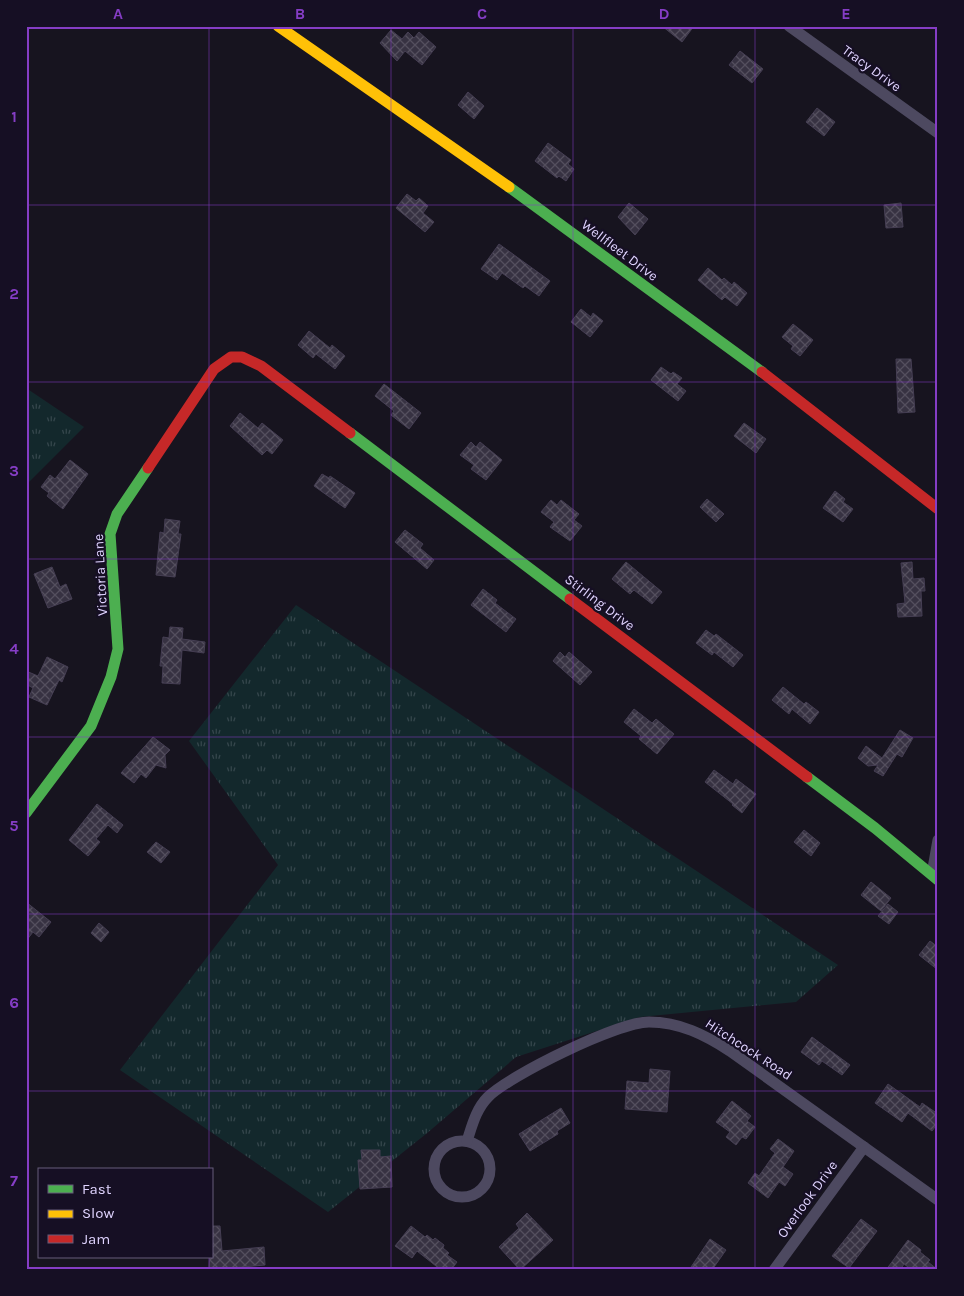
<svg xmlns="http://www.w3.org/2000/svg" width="964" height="1296" viewBox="0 0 964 1296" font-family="Karla,sans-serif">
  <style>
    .park { fill: url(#park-tufts) }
    .building { fill: url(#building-cross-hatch); stroke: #453e53 }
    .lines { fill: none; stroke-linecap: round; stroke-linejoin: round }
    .street { stroke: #4d4960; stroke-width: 11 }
    .fast { stroke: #4caf50; stroke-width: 11 }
    .slow { stroke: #ffc107; stroke-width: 11 }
    .jam { stroke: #c62828; stroke-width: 11 }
    .grid { fill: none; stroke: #853dc5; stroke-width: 1; stroke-opacity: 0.55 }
    .labels { text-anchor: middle; stroke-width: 4.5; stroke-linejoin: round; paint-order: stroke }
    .street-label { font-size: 14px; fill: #dfd3fe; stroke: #160f24 }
    .neatline { fill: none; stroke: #853dc5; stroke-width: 2 }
    .grid-label { font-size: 16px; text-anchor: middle; font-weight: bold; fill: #853dc5 }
  </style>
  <defs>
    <pattern id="park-tufts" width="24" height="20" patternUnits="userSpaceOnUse" patternTransform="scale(1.25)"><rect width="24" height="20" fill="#13282c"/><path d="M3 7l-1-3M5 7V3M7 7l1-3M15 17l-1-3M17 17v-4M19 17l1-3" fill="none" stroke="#35464c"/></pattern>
    <pattern id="building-cross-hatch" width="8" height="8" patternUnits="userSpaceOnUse" patternTransform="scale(1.25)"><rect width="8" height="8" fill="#373242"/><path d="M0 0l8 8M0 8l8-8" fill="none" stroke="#544f5e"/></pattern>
  </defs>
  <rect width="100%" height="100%" fill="#17141f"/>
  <g class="park">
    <polygon points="26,388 84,427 26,485"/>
    <polygon points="296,605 838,965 796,1002 640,1017 516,1057 426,1134 328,1212 120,1070 278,865 189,741"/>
  </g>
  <g class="building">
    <polygon points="662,26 694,26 682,42"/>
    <polygon points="391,30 402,39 408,32 414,38 419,32 436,47 422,65 405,51 397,61 380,43"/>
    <polygon points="740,51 763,69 752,83 729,65"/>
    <polygon points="468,92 484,106 474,119 458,105"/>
    <polygon points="817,108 835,122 824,136 806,122"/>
    <polygon points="548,143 571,160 568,164 574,169 566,181 559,176 557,178 535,161"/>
    <polygon points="407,194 416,201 419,198 428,206 423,213 434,222 425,232 396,208"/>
    <polygon points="629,203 648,219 635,235 618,217"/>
    <polygon points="901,203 903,227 886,228 884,205"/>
    <polygon points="499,244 550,281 539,296 525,286 523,288 502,273 497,280 481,269"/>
    <polygon points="708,268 722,280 724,278 732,285 734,282 747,293 737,306 725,297 722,300 698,280"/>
    <polygon points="581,309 591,317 593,313 603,321 590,337 571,322"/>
    <polygon points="793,324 813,340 800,356 791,349 793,346 782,337"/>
    <polygon points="309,331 330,348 332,345 345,356 335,369 316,354 313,358 298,345"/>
    <polygon points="896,359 911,359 915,412 898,413"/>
    <polygon points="661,367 671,374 673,372 682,378 677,384 686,391 678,401 651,380"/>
    <polygon points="384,384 421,413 409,429 391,415 394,411 375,396"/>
    <polygon points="240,413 258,428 262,423 283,440 272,454 267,450 262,455 230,426"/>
    <polygon points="744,423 766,439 756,453 734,436"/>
    <polygon points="471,442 476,447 480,442 502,460 486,480 471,469 474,465 460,455"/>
    <polygon points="70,460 88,474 63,509 47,496 49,493 41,487 50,475 55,479"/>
    <polygon points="322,474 329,478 330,476 355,493 345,508 314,486"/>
    <polygon points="835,491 845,499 843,502 853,509 843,522 823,508"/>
    <polygon points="707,499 724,514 716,522 700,507"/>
    <polygon points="551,500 557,505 561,500 579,514 574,520 582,526 570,541 550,527 554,522 541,512"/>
    <polygon points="165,519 180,521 178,534 181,534 175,577 156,575 160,532 164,533"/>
    <polygon points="405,530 423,544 420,548 434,560 427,569 395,542"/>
    <polygon points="626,562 662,592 652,604 634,590 630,594 612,579"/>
    <polygon points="912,562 913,579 924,578 925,591 921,591 922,616 898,617 897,604 905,603 901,563"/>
    <polygon points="52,567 60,587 66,584 72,599 48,608 34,574"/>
    <polygon points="483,589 497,600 495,603 516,619 506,632 471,605"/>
    <polygon points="170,627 183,628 182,639 205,642 204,653 182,650 180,684 162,683 163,666 160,666 163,637 169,638"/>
    <polygon points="706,630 714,636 716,634 743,655 733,667 714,652 712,655 696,643"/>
    <polygon points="560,652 565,657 569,652 592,672 580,685 553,661"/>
    <polygon points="47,657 68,667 62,682 59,680 47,705 29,697 33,688 26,684 26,671 38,676"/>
    <polygon points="783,687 804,704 806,702 819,712 810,724 792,709 789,714 772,700"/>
    <polygon points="634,709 652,723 656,719 674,734 657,754 639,739 641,736 624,722"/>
    <polygon points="900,730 913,738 902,757 897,754 883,776 874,771 878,765 868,766 858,758 866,746 882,758"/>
    <polygon points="153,737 170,750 165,755 166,768 156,765 146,778 141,774 134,783 121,773"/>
    <polygon points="714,770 733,784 736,779 756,794 742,813 732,805 733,804 705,782"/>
    <polygon points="97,804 123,825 117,833 108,825 96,839 100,842 88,856 69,840"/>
    <polygon points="804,830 820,843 811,856 794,842"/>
    <polygon points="156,842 170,852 161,863 147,852"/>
    <polygon points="871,882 891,898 881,911 861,895"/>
    <polygon points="26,902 51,922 39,937 33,932 26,941"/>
    <polygon points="888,904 898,912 889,924 878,916"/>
    <polygon points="99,923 109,932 101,942 91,933"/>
    <polygon points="930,941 938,947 938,970 919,955"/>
    <polygon points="812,1037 850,1065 842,1075 822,1061 819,1065 801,1052"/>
    <polygon points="650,1069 670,1071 667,1112 625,1109 627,1081 649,1083"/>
    <polygon points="888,1084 920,1107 922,1103 938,1114 938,1123 932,1131 908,1113 902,1122 875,1103"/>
    <polygon points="732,1101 751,1116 747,1121 755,1127 746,1139 742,1137 736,1145 726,1137 730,1132 716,1122"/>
    <polygon points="561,1108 570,1123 557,1131 558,1134 530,1151 519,1134"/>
    <polygon points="778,1139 794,1151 783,1167 793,1174 785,1186 779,1182 768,1198 748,1183 755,1173 759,1176 775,1153 770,1149"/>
    <polygon points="361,1150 380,1150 380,1157 391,1156 392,1187 360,1189 358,1160 362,1160"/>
    <polygon points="527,1213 553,1240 520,1270 499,1247 519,1228 516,1224"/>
    <polygon points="861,1219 877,1231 849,1268 832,1256"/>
    <polygon points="211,1226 220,1226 222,1251 264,1247 265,1265 209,1270"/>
    <polygon points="411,1226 425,1237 427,1235 433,1240 435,1238 444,1245 443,1248 449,1253 447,1255 457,1262 451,1270 441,1270 417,1251 412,1258 395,1246"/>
    <polygon points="710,1239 726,1250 712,1270 689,1270"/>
    <polygon points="908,1240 921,1250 920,1252 930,1260 928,1262 938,1270 912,1270 904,1264 900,1270 886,1270"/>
  </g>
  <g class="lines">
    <g class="street">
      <polyline points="789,26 938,133"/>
      <polyline points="932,874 938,840"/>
      <circle cx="462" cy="1169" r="28"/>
      <path d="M467,1141C472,1126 476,1109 488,1097C510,1075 618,1022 649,1022C680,1022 705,1035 730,1051L938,1200"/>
      <polyline points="774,1270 864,1147"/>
    </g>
    <g class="fast">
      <polyline points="509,187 762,372"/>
      <polyline points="350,433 570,599"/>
      <polyline points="807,777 875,828 938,880"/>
      <polyline points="26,813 91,726 111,677 118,649 110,534 117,514 148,468"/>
    </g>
    <polyline class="slow" points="278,26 509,187"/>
    <g class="jam">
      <polyline points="762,372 938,509"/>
      <polyline points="148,468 214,369 231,357 242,357 261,366 350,433"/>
      <polyline points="570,599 807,777"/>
    </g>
  </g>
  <path class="grid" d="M209,26V1170M391,26V1270M573,26V1270M755,26V1270M26,205H938M26,382H938M26,559H938M26,737H938M26,914H938M26,1091H938M209,1257V1270"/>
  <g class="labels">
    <g class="street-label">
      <text transform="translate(872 68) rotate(36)" y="5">Tracy Drive</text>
      <text transform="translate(620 250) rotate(37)" y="5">Wellfleet Drive</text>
      <text transform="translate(100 575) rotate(-93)" y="5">Victoria Lane</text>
      <text transform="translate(600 602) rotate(37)" y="5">Stirling Drive</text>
      <text transform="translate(749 1049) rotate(33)" y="5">Hitchcock Road</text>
      <text transform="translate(807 1199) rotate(-54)" y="5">Overlook Drive</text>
    </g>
  </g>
  <rect width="964" height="1296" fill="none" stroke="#160f24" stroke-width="55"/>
  <rect x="38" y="1168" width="175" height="90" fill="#160f24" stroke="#665d7b"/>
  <rect x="48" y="1185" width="25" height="8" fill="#4caf50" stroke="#665d7b"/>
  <text x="82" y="1194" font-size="15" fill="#dfd3fe">Fast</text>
  <rect x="48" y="1210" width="25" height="8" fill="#ffc107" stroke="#665d7b"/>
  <text x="82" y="1218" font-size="15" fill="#dfd3fe">Slow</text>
  <rect x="48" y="1235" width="25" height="8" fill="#c62828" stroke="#665d7b"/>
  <text x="82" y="1244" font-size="15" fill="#dfd3fe">Jam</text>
  <rect x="28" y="28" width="908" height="1240" class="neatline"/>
  <g class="grid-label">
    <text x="118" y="19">A</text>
    <text x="300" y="19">B</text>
    <text x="482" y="19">C</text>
    <text x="664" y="19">D</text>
    <text x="846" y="19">E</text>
    <text x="14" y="122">1</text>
    <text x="14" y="299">2</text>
    <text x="14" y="476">3</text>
    <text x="14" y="654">4</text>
    <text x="14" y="831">5</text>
    <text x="14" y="1008">6</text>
    <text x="14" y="1186">7</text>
  </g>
</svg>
